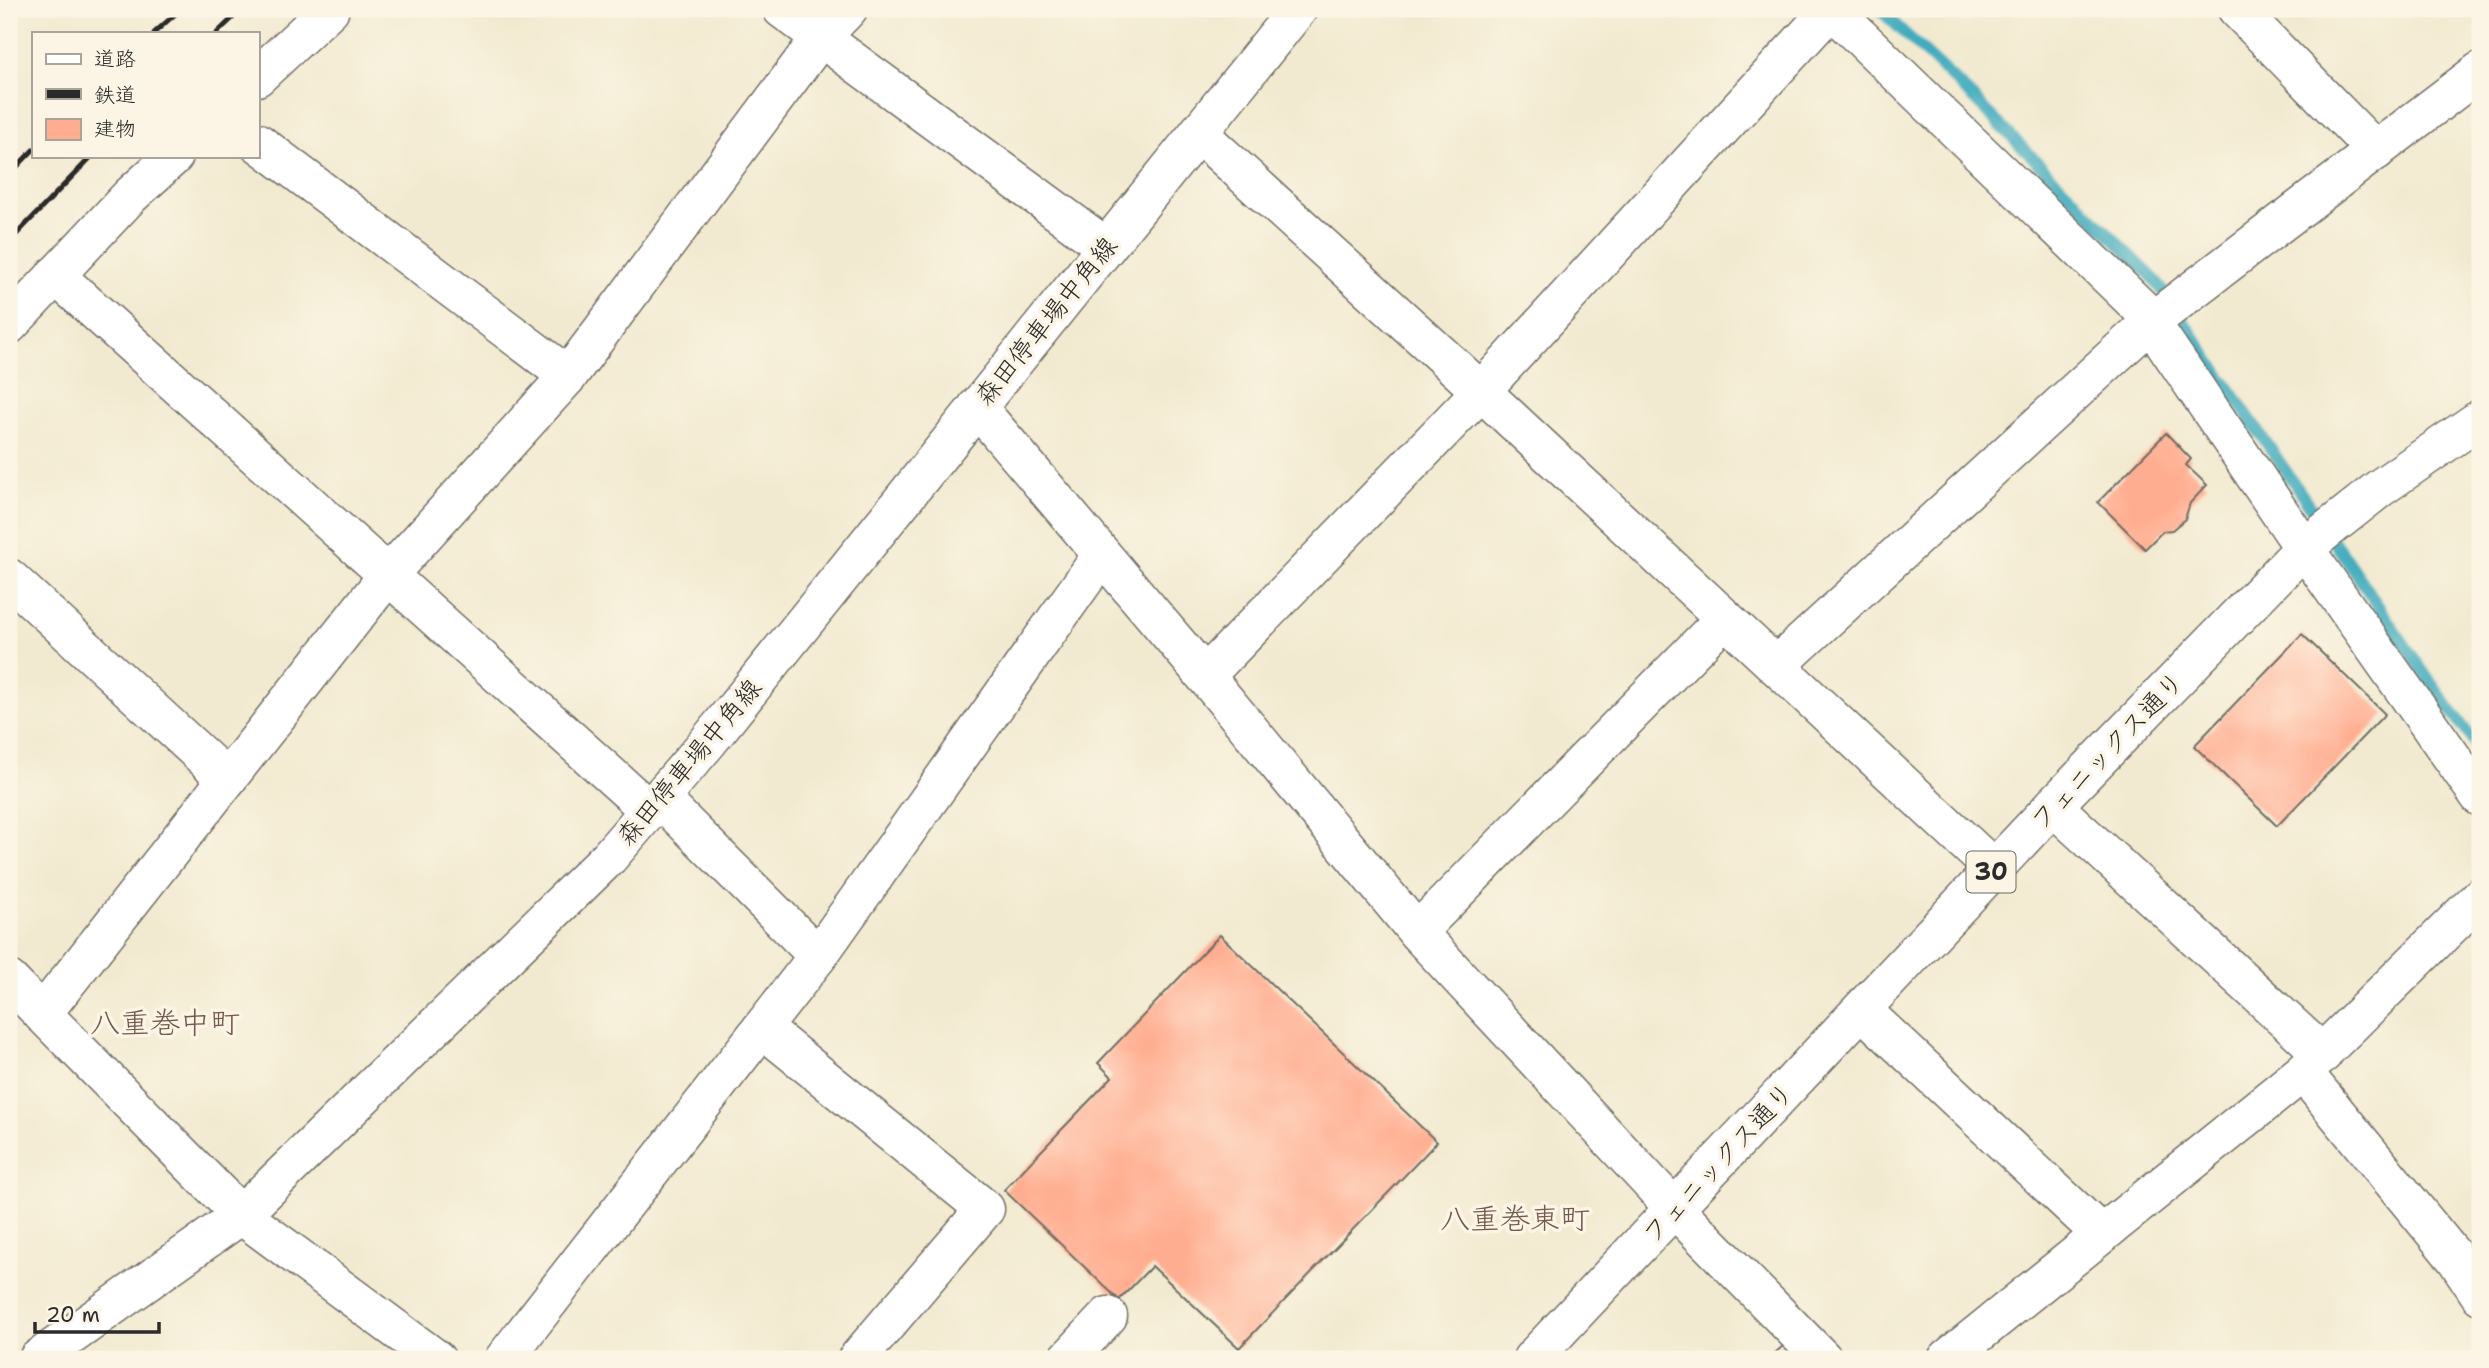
<svg xmlns="http://www.w3.org/2000/svg" width="2489" height="1368" viewBox="0 0 2489 1368" font-family="'Shantell Sans','Klee One',sans-serif">
  <style>
    .lines { fill: none; stroke-linecap: round; stroke-linejoin: round }
    .stream { stroke: #3facbe; stroke-width: 12 }
    .building { fill: #ffad90 }
    .minor-casing { stroke: #716e65; stroke-width: 41 }
    .major-casing { stroke: #716e65; stroke-width: 41 }
    .minor { stroke: #fff; stroke-width: 38 }
    .major { stroke: #fff; stroke-width: 38 }
    .rail { stroke: #2b2b2b; stroke-width: 5 }
    .labels { text-anchor: middle; stroke-width: 7; stroke-linejoin: round; paint-order: stroke }
    .shield { fill: #fcf5e5; stroke: #6a6863; stroke-width: 2 }
    .shield-label { font-size: 24px; font-weight: bold; fill: #2b2b2b }
    .street-label { font-size: 26px; fill: #2b2b2b; stroke: #fcf5e5 }
    .quarter-label { font-size: 30px; fill: #75584e; stroke: #fcf5e5 }
  </style>
  <rect width="100%" height="100%" fill="#fcf5e5"/>
  <filter id="ink" filterUnits="userSpaceOnUse"><feTurbulence type="fractalNoise" baseFrequency=".0143" numOctaves="2"/><feDisplacementMap in="SourceGraphic" scale="14" xChannelSelector="R" yChannelSelector="G"/><feConvolveMatrix kernelMatrix="1 2 1 2 8 2 1 2 1" color-interpolation-filters="sRGB"/></filter>
  <filter id="wash" filterUnits="userSpaceOnUse"><feTurbulence type="fractalNoise" baseFrequency=".00686" numOctaves="4" result="noise"/><feDisplacementMap in="SourceGraphic" scale="28" xChannelSelector="R" yChannelSelector="G"/><feGaussianBlur stdDeviation="1.57" result="paint"/><feColorMatrix in="noise" values="0 0 0 0 0 0 0 0 0 0 0 0 0 0 0 0 0 1.4 0 .05"/><feComposite in="paint" operator="in"/></filter>
  <g filter="url(#wash)">
    <rect width="100%" height="100%" fill="#f2ead0"/>
    <g class="lines">
      <polyline class="stream" points="1879,9 1966,91 2155,280 2426,676 2480,750"/>
    </g>
    <g id="blocks">
      <g class="building">
        <polygon points="2166,433 2191,459 2186,465 2207,485 2190,503 2185,519 2172,530 2163,531 2145,549 2098,502"/>
        <polygon points="2302,634 2385,714 2277,826 2194,746"/>
        <polygon points="1220,935 1437,1142 1239,1348 1152,1266 1119,1300 1004,1190 1112,1077 1098,1063"/>
        <polygon points="1783,1346 1796,1359 1768,1359"/>
      </g>
    </g>
  </g>
  <g filter="url(#ink)">
    <use href="#blocks" fill-opacity="0" stroke="#716e65" stroke-width="2"/>
    <g class="lines">
      <defs>
        <g id="minor">
          <polyline points="782,9 1106,247"/>
          <polyline points="1831,9 2141,308 2304,548 2480,797"/>
          <polyline points="2237,9 2376,151"/>
          <polyline points="257,77 330,9"/>
          <polyline points="1198,133 1481,391 1994,869"/>
          <polyline points="257,142 568,376"/>
          <polyline points="55,275 649,810"/>
          <polyline points="9,325 130,196 174,156"/>
          <polyline points="977,407 1205,676 1417,932 1675,1209 1823,1359"/>
          <polyline points="9,578 227,779"/>
          <polyline points="1776,666 2151,322 2480,71"/>
          <polyline points="1205,676 1481,391 1831,9"/>
          <polyline points="660,798 818,956"/>
          <polyline points="2053,806 2323,1054"/>
          <polyline points="1417,932 1725,618"/>
          <polyline points="1862,1010 2101,1234"/>
          <polyline points="42,1014 388,575 568,376 821,37 848,9"/>
          <polyline points="762,1028 985,1209 857,1359"/>
          <polyline points="2303,1072 2456,1259 2480,1295"/>
          <polyline points="38,1359 241,1215 436,1359"/>
          <polyline points="504,1359 818,956 1102,555"/>
          <polyline points="1068,1359 1108,1316"/>
          <polyline points="1947,1359 2303,1072 2480,897"/>
        </g>
        <g id="major">
          <polyline points="9,980 241,1215 609,857 707,743 1298,9"/>
          <polyline points="1532,1359 2053,806 2304,548 2380,488 2480,419"/>
        </g>
      </defs>
      <use href="#minor" class="minor-casing"/>
      <use href="#major" class="major-casing"/>
      <use href="#minor" class="minor"/>
      <use href="#major" class="major"/>
      <g class="rail">
        <polyline points="154,33 181,9"/>
        <polyline points="217,33 242,9"/>
        <polyline points="9,175 33,150"/>
        <polyline points="9,242 92,156"/>
      </g>
    </g>
  </g>
  <g class="labels">
    <rect class="shield" x="1966.5" y="851.5" width="49" height="41" rx="5"/>
    <g class="shield-label">
      <text x="1991" y="880">30</text>
    </g>
    <g class="street-label">
      <text transform="translate(1046 321) rotate(-51)" y="9">森田停車場中角線</text>
      <text transform="translate(2107 751) rotate(-46)" y="9">フェニックス通り</text>
      <text transform="translate(689 762) rotate(-50)" y="9">森田停車場中角線</text>
      <text transform="translate(1718 1163) rotate(-47)" y="9">フェニックス通り</text>
    </g>
    <g class="quarter-label">
      <text x="165" y="1033">八重巻中町</text>
      <text x="1515" y="1229">八重巻東町</text>
    </g>
  </g>
  <rect width="2489" height="1368" fill="none" stroke="#fcf5e5" stroke-width="35"/>
  <rect x="32" y="32" width="228" height="126" fill="#fcf5e5" stroke="#a8a49b" stroke-width="2"/>
  <rect x="46" y="54" width="35" height="10" fill="#ffffff" stroke="#a8a49b" stroke-width="2"/>
  <text x="94" y="66" font-size="21" fill="#2b2b2b">道路</text>
  <rect x="46" y="89" width="35" height="10" fill="#2b2b2b" stroke="#a8a49b" stroke-width="2"/>
  <text x="94" y="102" font-size="21" fill="#2b2b2b">鉄道</text>
  <rect x="46" y="119" width="35" height="21" fill="#ffad90" stroke="#a8a49b" stroke-width="2"/>
  <text x="94" y="136" font-size="21" fill="#2b2b2b">建物</text>
  <path d="M35 1322v10h124v-10" fill="none" stroke="#2b2b2b" stroke-width="3.5"/>
  <text x="46" y="1322" font-size="21" fill="#2b2b2b" stroke="#fcf5e5" stroke-width="5" paint-order="stroke">20 m</text>
</svg>
